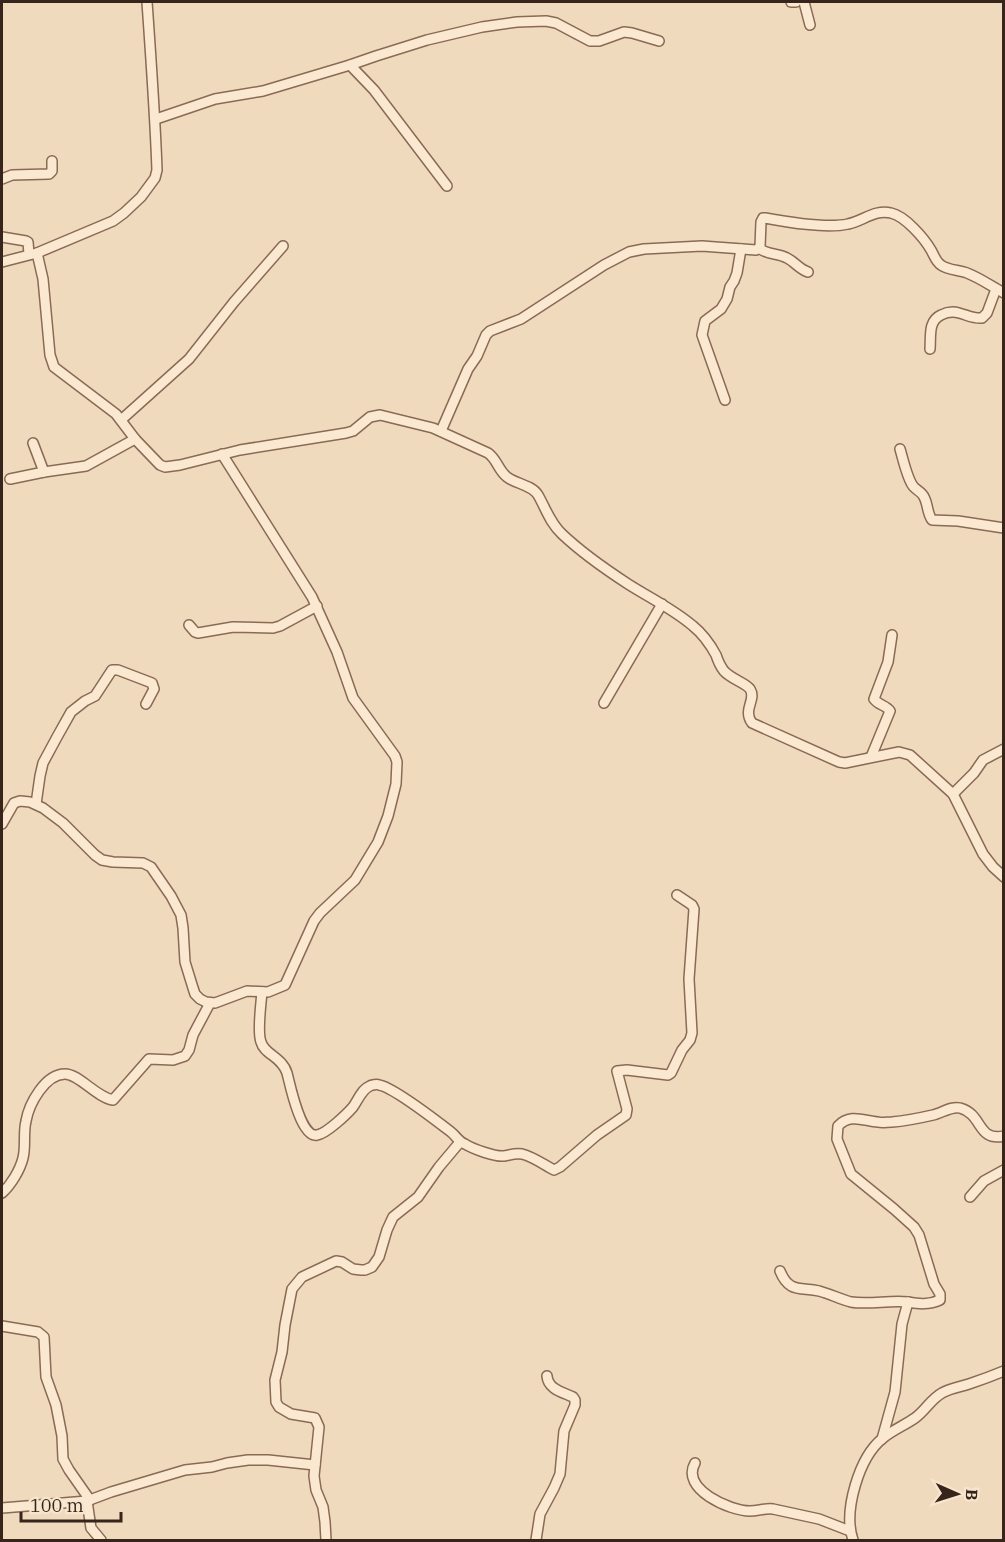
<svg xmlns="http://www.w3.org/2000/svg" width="1005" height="1542" viewBox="0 0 1005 1542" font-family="'IBM Plex Serif',serif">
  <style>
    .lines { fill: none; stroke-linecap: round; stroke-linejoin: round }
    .minor-casing { stroke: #896a55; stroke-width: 12 }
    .minor { stroke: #fbe8d0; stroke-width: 9 }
  </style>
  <rect width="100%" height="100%" fill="#f0dabd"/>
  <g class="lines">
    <defs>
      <g id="minor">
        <polyline points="791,2 796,2"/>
        <polyline points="804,2 810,25"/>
        <polyline points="350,65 374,90 447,186"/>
        <polyline points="156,119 215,99 263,91 350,65 376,56 427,40 482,27 517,22 546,21 556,23 590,41 599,41 624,32 632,33 659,41"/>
        <polyline points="2,179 12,175 49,174 52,171 52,161"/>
        <polyline points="2,237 26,241 28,242 29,254"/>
        <path d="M759,248C767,255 778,253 787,258C795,262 799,269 808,272"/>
        <path d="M37,253L43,279L50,355L54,367L116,414L135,439L160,465L165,467L180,465L240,450L346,433L353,431L370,417L380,415L433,428L488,453C497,459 498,470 507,477C516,484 532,485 538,495C546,509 550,523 562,534C582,553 605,569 628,584C650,598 673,609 693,626C703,634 710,644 716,655C718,661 720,666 724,671C731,679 746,683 750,689C757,700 742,709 752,723L839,762L845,763L899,752L910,755L953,794L983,854L993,867L1004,877"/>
        <path d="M2,262L37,253L113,221L124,213L141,197L155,178L157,170C155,114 151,58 147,2"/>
        <path d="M930,349C931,336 928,321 941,315C947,312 952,311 959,313C967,315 974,319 982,318L987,313L996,289"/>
        <polyline points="725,400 702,335 705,321 721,309 727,299 730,287 734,281 737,273 741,249"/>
        <polyline points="121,420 189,359 234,302 283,246"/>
        <path d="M441,431L468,369L477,356L486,335L490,331L521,319L604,265L629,252L644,249L702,246L756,250L760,247L761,222L763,218H765C787,222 826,229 848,224C863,221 875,209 891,213C905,216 924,238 931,250C934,255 936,262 941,265C947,270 959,270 967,273C980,278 991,286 1004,293"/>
        <polyline points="33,443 44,472 86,466 135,439"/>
        <path d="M900,449C903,459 907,478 913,486C916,490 922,492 924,497C928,504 927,513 932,520L958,521L1004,528"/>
        <polyline points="10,479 44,472"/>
        <polyline points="189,625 195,632 198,633 233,627 273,628 280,626 317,606"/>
        <polyline points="604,703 662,604"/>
        <path d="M871,757L890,711C886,705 878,705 874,699L888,662L892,635"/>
        <polyline points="953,794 974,773 983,760 1004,749"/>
        <polyline points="36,804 40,776 43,763 57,737 71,712 85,701 95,696 112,670 118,670 152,683 154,689 146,704"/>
        <polyline points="2,824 14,803 20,801 30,802 43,808 63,823 95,855 102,860 113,862 143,863 151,867 171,896 181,915 183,928 185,962 193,988 195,994 200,999 206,1002 215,1003 247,991 268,992 285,985 314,921 320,913 355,880 378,842 388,816 396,784 397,762 395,756 353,698 337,652 312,597 222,454"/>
        <path d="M262,992C261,1004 257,1032 261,1042C264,1054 282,1057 287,1073C290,1085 301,1138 317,1135C326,1134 347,1114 353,1107C358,1100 362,1089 370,1086C371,1085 377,1084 379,1085C393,1087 438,1122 451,1132C456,1136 459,1142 465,1144C473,1149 495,1157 504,1156C510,1155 515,1153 522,1154C534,1157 544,1165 554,1170L560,1167L597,1135L626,1115L627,1109L617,1071L627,1070L668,1075L671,1073L682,1050L690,1040L692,1033L689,979L694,909L692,905L677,895"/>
        <path d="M2,1193C11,1185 20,1170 23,1158C26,1146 23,1133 26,1121C29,1104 45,1074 65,1074C79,1074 96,1097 113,1100L149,1059L173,1060L185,1056L189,1050L193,1035L210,1003"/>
        <polyline points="970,1197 984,1181 1004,1170"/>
        <path d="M780,1271C789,1293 800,1287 819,1291C830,1294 840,1299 851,1302C869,1305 889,1300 908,1302"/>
        <polyline points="2,1326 38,1332 44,1337 46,1377 56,1405 62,1436 63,1459 69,1470 90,1500"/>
        <path d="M882,1439L895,1392L902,1324L908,1302C919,1304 929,1305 940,1300V1294L934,1284L919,1235L914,1227L894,1209L851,1174L837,1139L838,1126C850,1113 864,1121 878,1122C882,1123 887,1122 892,1122C905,1121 920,1118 933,1115C942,1113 951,1106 960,1108C983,1114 977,1142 1004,1136"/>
        <path d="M695,1463C680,1489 730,1511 750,1511C758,1511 765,1508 773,1509L819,1519L850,1531"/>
        <polyline points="87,1501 111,1492 185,1470 212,1467 227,1463 248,1460 268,1460 315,1465"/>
        <polyline points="2,1508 87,1501 91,1528 101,1540"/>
        <polyline points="326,1540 325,1522 323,1507 316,1490 314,1476 319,1427 315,1418 291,1414 279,1407 276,1402 275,1380 282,1352 285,1325 292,1289 302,1277 336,1261 342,1262 353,1269 361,1270 365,1270 372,1267 379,1257 387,1230 393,1217 418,1197 439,1167 460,1142"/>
        <path d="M536,1540L540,1514L554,1488L560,1474L564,1431L575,1405V1400L573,1397C562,1392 548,1389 547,1376"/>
        <path d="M853,1540C843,1511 859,1457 883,1438C893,1430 905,1425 915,1418C925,1411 931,1399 942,1393C950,1388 960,1387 969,1384C981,1380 992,1376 1004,1371"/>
      </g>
    </defs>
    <use href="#minor" class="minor-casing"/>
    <use href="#minor" class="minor"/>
  </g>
  <rect width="1005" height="1542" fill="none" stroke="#37251b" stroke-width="6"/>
  <g transform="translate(957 1494) rotate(93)" stroke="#f7e5cd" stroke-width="4.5" paint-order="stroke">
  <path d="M0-4.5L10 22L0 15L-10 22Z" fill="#37251b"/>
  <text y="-9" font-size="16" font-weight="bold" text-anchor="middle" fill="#37251b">B</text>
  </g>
  <path d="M21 1512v9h100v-9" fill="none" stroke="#37251b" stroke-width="3"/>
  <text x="30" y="1512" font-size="18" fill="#37251b" stroke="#f7e5cd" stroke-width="4.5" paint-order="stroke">100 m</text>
</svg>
